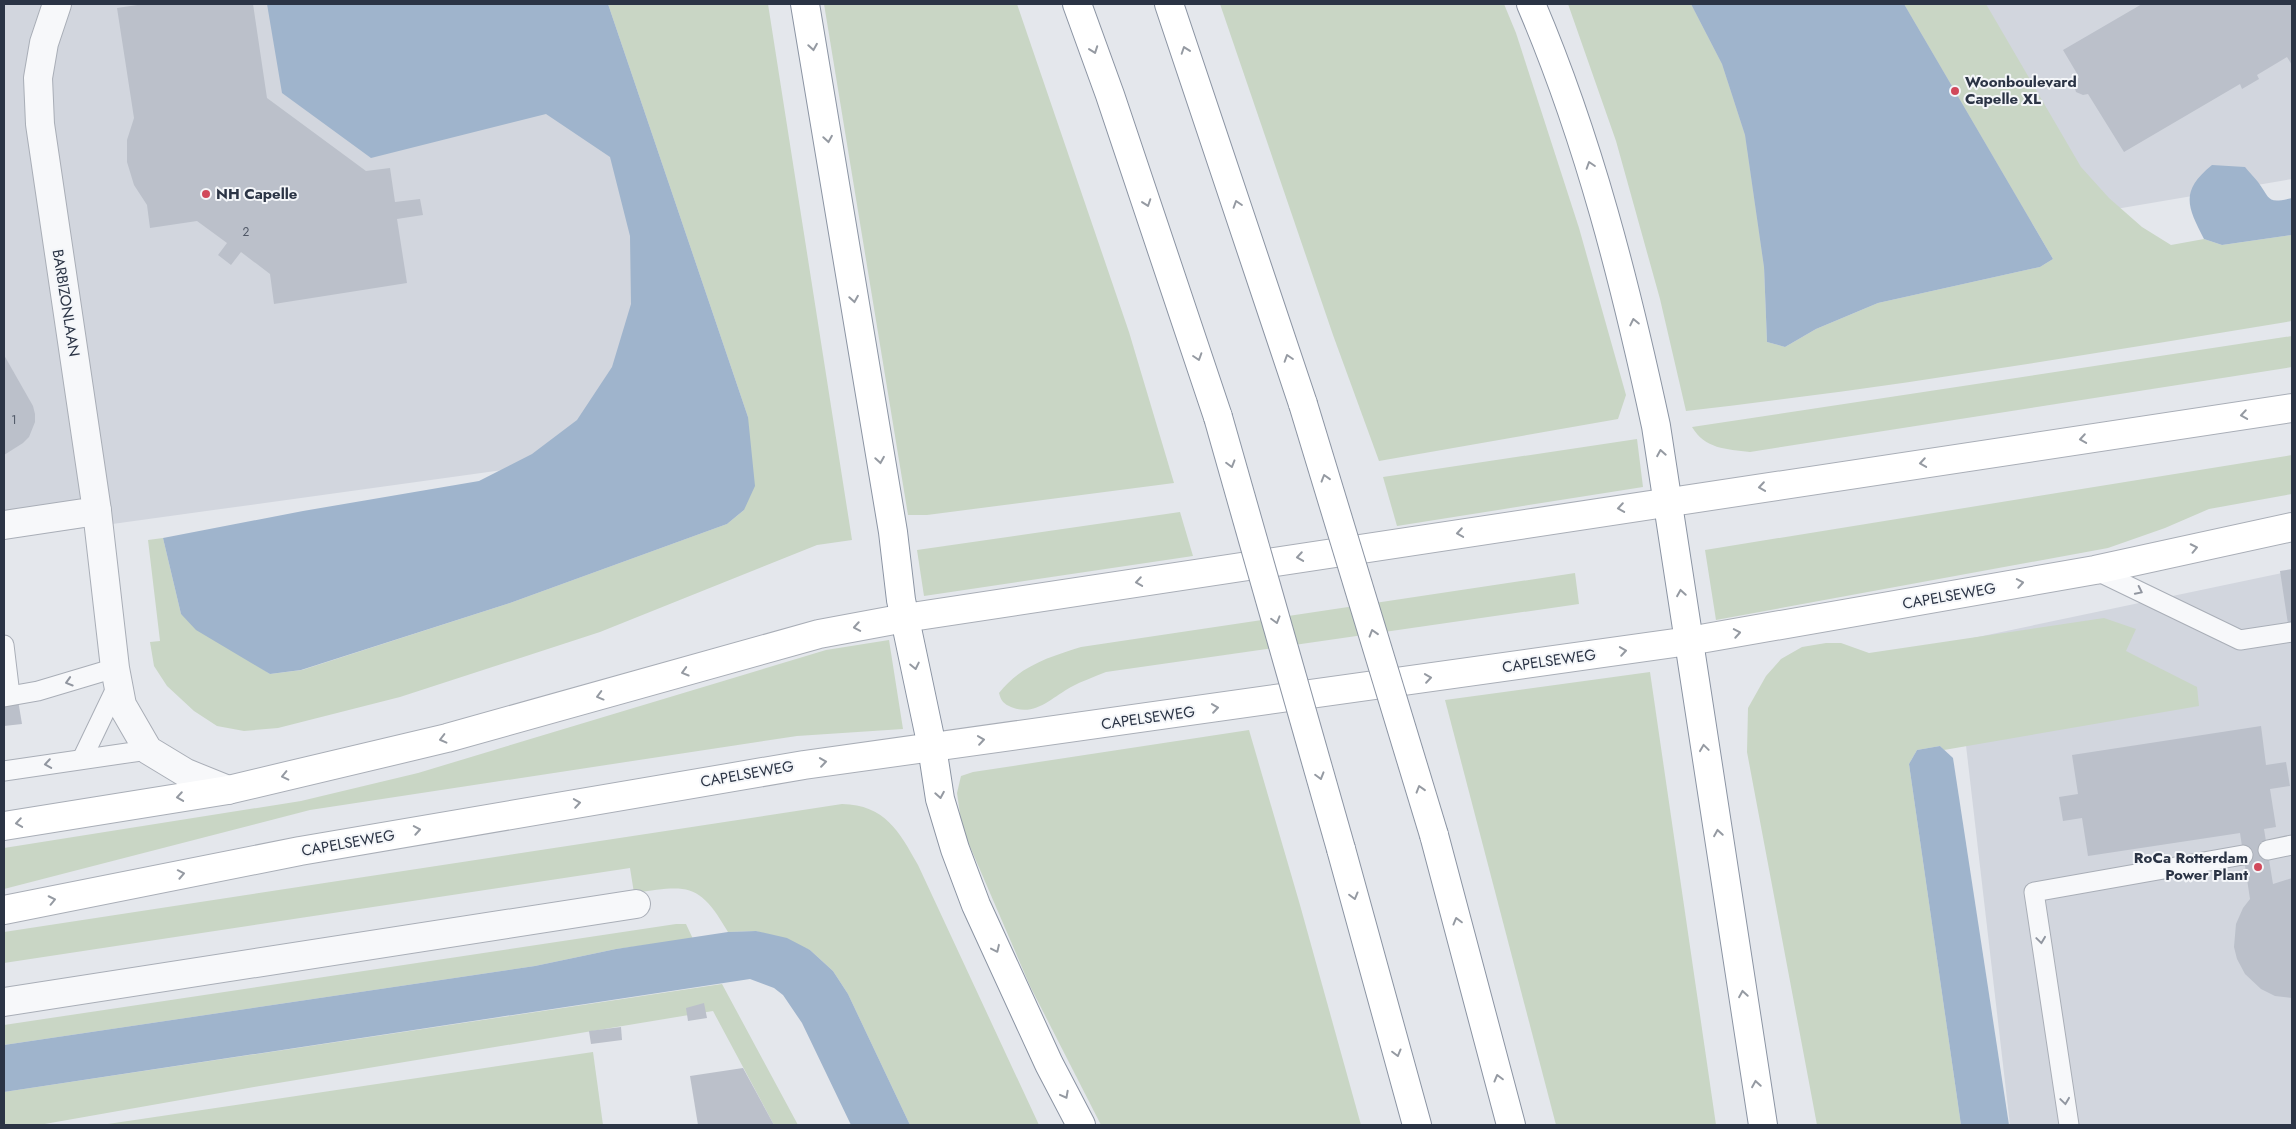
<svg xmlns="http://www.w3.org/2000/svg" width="2296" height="1129" viewBox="0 0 2296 1129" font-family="Jost,sans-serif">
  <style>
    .built { fill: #d2d6de }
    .green { fill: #c9d6c5 }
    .water { fill: #9fb4cc }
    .building { fill: #bbc0ca }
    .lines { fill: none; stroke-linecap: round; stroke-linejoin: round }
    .lane-casing { stroke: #a9aeb7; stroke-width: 21 }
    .street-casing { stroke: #a9aeb7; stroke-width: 30 }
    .secondary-casing { stroke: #a9aeb7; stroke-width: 30 }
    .highway-casing { stroke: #8b94a3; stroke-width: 30 }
    .lane { stroke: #f7f8fa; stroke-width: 19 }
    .street { stroke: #f7f8fa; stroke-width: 28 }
    .secondary { stroke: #fff; stroke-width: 28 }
    .highway { stroke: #fff; stroke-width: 28 }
    .highway-bridge-casing { stroke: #8b94a3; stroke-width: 30; stroke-linecap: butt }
    .highway-bridge { stroke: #fff; stroke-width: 28 }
    .oneway { stroke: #959aa2 }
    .oneway2 { stroke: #9196a0 }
    .poi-dot { fill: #d1495b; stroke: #f4f6f9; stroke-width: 2 }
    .labels { text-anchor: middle; stroke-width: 4; stroke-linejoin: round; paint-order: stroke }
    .number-label { font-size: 12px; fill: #4f5766 }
    .poi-label { font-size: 15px; font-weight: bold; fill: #2b3445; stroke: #f4f6f9; text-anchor: start }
    .street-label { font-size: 15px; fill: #2b3445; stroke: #f4f6f9 }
  </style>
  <rect width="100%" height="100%" fill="#e4e7ec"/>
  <g class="built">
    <polygon points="4,4 596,4 718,365 611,455 4,539"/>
    <polygon points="1572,4 2292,4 2292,179 1717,277"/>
    <polygon points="2292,571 2292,1125 2010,1125 1954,642"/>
  </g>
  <g class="green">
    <polygon points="608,4 768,4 852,540 817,545 600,632 400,697 278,728 244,731 217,726 194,711 167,686 154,666 150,642 160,641 148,540 163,538 181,614 270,674 302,670 510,603 727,524 744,510 748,417"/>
    <polygon points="824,4 1017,4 1129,332 1174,483 927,515 908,515"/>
    <polygon points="1220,4 1504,4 1516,33 1579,228 1626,395 1618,419 1379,461 1333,335"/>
    <path d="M1568,4H1691L1722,64L1745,135L1764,267L1767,342L1785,347L1816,329L1878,303L2040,267L2053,259L1904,4H1986L2081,167L2109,198L2142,227L2171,245L2204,239L2222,245L2292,235V321C2091,354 1889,388 1686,411L1660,299L1616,141Z"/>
    <path d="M2292,336V367L1750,452C1726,449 1705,449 1692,427Z"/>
    <polygon points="1637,439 1643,487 1397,526 1383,477"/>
    <polygon points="2292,455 2292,494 2209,509 2165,528 2108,548 1716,620 1705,550"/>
    <polygon points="1180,512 1193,556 924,596 917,550"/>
    <path d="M1575,573L1579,604L1106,672C1094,677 1082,681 1071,687C1051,698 1035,717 1011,707C1004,704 1001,701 999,693C1020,666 1049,657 1081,647Z"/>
    <polygon points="2104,618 2136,629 2126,651 2197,687 2199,706 1944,750 1940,746 1917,750 1909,764 1961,1125 1817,1125 1747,752 1748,708 1766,676 1781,659 1802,647 1826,643 1841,643 1869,653"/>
    <polygon points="889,640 903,729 797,736 310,810 4,889 4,848 301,801 418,773 826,650"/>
    <polygon points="1650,672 1716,1125 1556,1125 1445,700"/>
    <polygon points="1249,730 1300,905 1361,1125 1101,1125 1030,986 962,828 957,793 961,776 973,772"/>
    <path d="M842,804C885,805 899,831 918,865L1039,1125H910L848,994L833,971L810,950L756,931L728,932C699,882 688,885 634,893L630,868L4,963V932Z"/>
    <polygon points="676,924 686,924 693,939 616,949 535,966 4,1045 4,1025"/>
    <polygon points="722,984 798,1125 774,1125 713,1011 254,1087 39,1125 4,1125 4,1092"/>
    <polygon points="593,1052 603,1125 101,1125"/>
  </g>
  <g class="water">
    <polygon points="267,4 608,4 748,417 755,486 744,510 727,524 510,603 301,670 270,674 196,630 181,614 163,538 303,511 479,481 532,454 577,420 612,367 631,304 630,236 610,157 546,114 371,158 282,93"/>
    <polygon points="1691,4 1904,4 2053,259 2040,267 1878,303 1816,329 1785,347 1767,342 1764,267 1745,135 1722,64"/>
    <path d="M2212,165L2245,167C2249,172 2254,177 2258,182C2271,200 2267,204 2292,198V235L2222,245L2204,239C2187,206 2180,191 2212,165Z"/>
    <polygon points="1940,746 1953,758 2009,1125 1961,1125 1909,764 1917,750"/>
    <polygon points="756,931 787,938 810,950 833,971 848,994 910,1125 851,1125 802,1023 783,995 774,988 750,979 4,1092 4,1045 535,966 616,949 728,932"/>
  </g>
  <g class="building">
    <polygon points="144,4 253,4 267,98 366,171 390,168 395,202 420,199 423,215 397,219 407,283 274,304 270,274 241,252 231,265 218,255 227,243 197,221 150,228 147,205 134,185 127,162 127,140 134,118 117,8"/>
    <polygon points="2142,4 2292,4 2292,65 2287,57 2257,75 2259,79 2242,89 2240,84 2124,152 2088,94 2083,95 2076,92 2074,85 2079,77 2063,50"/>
    <polygon points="4,355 33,406 35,414 35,422 29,437 23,443 4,455"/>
    <polygon points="2292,569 2292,644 2291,644 2280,571"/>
    <polygon points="8,640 22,724 4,726 4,641"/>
    <polygon points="2261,726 2266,765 2286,762 2290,786 2270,789 2276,827 2264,829 2273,884 2292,878 2292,998 2275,996 2261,989 2245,974 2237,959 2234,947 2236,924 2243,908 2250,899 2240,833 2088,856 2082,818 2063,821 2059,797 2078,794 2072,755"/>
    <polygon points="704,1003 707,1018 688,1021 686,1008"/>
    <polygon points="621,1027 622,1040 591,1044 589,1031"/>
    <polygon points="743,1068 774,1125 698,1125 690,1076"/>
  </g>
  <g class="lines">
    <defs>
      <g id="lane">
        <polyline points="2095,570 2240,640 2292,632"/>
        <polyline points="4,645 10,695"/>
        <polyline points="4,697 38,691 115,668"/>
        <polyline points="82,759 118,684"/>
        <polyline points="4,771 148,750"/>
        <polyline points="2268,850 2292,845"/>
        <polyline points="2069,1125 2034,892 2243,855"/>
      </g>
      <g id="street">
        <polyline points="97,511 115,668 122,705 148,750 186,773 228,790"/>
        <polyline points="4,525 97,511 40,124 38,78 44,43 57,4"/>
        <polyline points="4,1002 636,904"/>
      </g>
      <g id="secondary">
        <polyline points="4,826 228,790 447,738 819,634 905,618 2292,408"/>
        <polyline points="4,910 300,851 804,765 1689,641 2095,570 2292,527"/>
      </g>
      <g id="highway">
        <polyline points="805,4 893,532 901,600 932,747 940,799 955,849 976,905 1049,1064 1081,1125"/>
        <polyline points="1077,4 1110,95 1218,417"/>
        <polyline points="1169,4 1303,404"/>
        <path d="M1531,4C1589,140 1625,282 1656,426L1763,1125"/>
        <polyline points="1434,835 1511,1125"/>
        <polyline points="1341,849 1417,1125"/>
      </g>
    </defs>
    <use href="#lane" class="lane-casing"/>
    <use href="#street" class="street-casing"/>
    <use href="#secondary" class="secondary-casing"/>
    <use href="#highway" class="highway-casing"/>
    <use href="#lane" class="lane"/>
    <use href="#street" class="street"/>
    <use href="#secondary" class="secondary"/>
    <use href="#highway" class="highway"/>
    <defs>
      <g id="highway-bridge">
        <polyline points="1303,404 1434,835"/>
        <polyline points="1218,417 1341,849"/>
      </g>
    </defs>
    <use href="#highway-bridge" class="highway-bridge-casing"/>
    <use href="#highway-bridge" class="highway-bridge"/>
  </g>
  <defs><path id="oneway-chevron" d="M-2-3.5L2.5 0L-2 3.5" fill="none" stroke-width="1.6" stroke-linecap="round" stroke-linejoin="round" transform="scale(1.25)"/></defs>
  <g class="oneway">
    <use href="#oneway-chevron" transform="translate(813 47) rotate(81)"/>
    <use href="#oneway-chevron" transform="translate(1094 50) rotate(70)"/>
    <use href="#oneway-chevron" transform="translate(1185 50) rotate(-109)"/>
    <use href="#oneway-chevron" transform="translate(828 139) rotate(81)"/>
    <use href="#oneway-chevron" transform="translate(1590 165) rotate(-108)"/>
    <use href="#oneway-chevron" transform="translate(1147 203) rotate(71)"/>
    <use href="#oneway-chevron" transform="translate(1237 204) rotate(-108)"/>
    <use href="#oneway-chevron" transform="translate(854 299) rotate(81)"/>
    <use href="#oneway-chevron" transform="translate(1634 322) rotate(-102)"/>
    <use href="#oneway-chevron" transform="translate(1198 357) rotate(72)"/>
    <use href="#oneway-chevron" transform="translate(1288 358) rotate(-108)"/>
    <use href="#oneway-chevron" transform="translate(2244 415) rotate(171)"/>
    <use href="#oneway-chevron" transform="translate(2083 439) rotate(171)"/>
    <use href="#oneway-chevron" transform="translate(1661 453) rotate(-100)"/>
    <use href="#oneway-chevron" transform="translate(880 460) rotate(81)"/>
    <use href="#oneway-chevron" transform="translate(1923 463) rotate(171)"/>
    <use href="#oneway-chevron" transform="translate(1231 464) rotate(74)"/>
    <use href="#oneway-chevron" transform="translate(1325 478) rotate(-107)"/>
    <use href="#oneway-chevron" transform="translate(1762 487) rotate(172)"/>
    <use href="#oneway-chevron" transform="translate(1621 508) rotate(171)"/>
    <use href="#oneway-chevron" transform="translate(1460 533) rotate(171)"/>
    <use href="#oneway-chevron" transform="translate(2194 548) rotate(-12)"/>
    <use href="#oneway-chevron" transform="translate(1300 557) rotate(171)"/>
    <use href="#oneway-chevron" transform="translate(1139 582) rotate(171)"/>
    <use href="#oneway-chevron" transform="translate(2020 583) rotate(-10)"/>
    <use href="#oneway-chevron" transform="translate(1681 593) rotate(-99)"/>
    <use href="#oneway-chevron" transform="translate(1276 620) rotate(74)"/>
    <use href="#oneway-chevron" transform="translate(857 627) rotate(170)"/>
    <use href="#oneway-chevron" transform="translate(1373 633) rotate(-107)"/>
    <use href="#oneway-chevron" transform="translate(1737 633) rotate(-10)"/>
    <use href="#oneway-chevron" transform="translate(1623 651) rotate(-9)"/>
    <use href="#oneway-chevron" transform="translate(915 666) rotate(78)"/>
    <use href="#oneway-chevron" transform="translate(685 672) rotate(164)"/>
    <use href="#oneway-chevron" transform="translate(1428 678) rotate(-8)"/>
    <use href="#oneway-chevron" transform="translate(600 696) rotate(165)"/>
    <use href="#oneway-chevron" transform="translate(1215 708) rotate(-8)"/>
    <use href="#oneway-chevron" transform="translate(443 739) rotate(166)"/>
    <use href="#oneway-chevron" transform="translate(981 740) rotate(-8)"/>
    <use href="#oneway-chevron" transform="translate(1704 748) rotate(-98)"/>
    <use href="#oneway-chevron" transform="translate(823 762) rotate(-8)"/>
    <use href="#oneway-chevron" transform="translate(285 776) rotate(167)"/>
    <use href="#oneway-chevron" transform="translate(1320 776) rotate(74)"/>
    <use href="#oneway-chevron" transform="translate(1420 789) rotate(-107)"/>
    <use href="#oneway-chevron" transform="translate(940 795) rotate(80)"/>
    <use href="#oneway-chevron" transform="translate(180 797) rotate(171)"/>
    <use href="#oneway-chevron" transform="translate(577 803) rotate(-9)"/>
    <use href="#oneway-chevron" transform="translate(19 823) rotate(171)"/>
    <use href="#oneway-chevron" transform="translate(417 830) rotate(-10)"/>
    <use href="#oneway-chevron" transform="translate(1718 833) rotate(-99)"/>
    <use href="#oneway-chevron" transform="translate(181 874) rotate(-11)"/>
    <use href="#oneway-chevron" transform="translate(1354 896) rotate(75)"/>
    <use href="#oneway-chevron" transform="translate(52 900) rotate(-12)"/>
    <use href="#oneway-chevron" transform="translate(1457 921) rotate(-105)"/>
    <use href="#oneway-chevron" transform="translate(996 949) rotate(65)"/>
    <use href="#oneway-chevron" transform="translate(1743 994) rotate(-99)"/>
    <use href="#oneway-chevron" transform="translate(1397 1053) rotate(75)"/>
    <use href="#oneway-chevron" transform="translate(1498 1078) rotate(-105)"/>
    <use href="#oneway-chevron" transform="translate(1756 1084) rotate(-99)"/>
    <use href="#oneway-chevron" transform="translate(1065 1095) rotate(62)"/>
  </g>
  <g class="oneway2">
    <use href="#oneway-chevron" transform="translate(2139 591) rotate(26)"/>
    <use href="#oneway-chevron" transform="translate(69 682) rotate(163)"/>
    <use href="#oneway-chevron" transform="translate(48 764) rotate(171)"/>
    <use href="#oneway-chevron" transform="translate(2041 940) rotate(82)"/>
    <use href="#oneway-chevron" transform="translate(2065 1101) rotate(82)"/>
  </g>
  <g class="poi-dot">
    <circle cx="1955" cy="91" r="5"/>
    <circle cx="206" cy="194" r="5"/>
    <circle cx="2258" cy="867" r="5"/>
  </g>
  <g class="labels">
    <g class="number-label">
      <text x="246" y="236">2</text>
      <text x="14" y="424">1</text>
    </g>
    <g class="poi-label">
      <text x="1965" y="87">Woonboulevard<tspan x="1965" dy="17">Capelle XL</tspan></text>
      <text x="216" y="199">NH Capelle</text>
      <text x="2248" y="863" text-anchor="end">RoCa Rotterdam<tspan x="2248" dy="17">Power Plant</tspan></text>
    </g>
    <g class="street-label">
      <text transform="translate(66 303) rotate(81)" y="5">BARBIZONLAAN</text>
      <text transform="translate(1949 596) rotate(-10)" y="5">CAPELSEWEG</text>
      <text transform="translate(1549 661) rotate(-8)" y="5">CAPELSEWEG</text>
      <text transform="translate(1148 718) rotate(-8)" y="5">CAPELSEWEG</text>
      <text transform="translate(747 774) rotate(-10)" y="5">CAPELSEWEG</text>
      <text transform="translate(348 843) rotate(-10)" y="5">CAPELSEWEG</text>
    </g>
  </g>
  <rect width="2296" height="1129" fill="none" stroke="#2b3445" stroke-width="10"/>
</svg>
